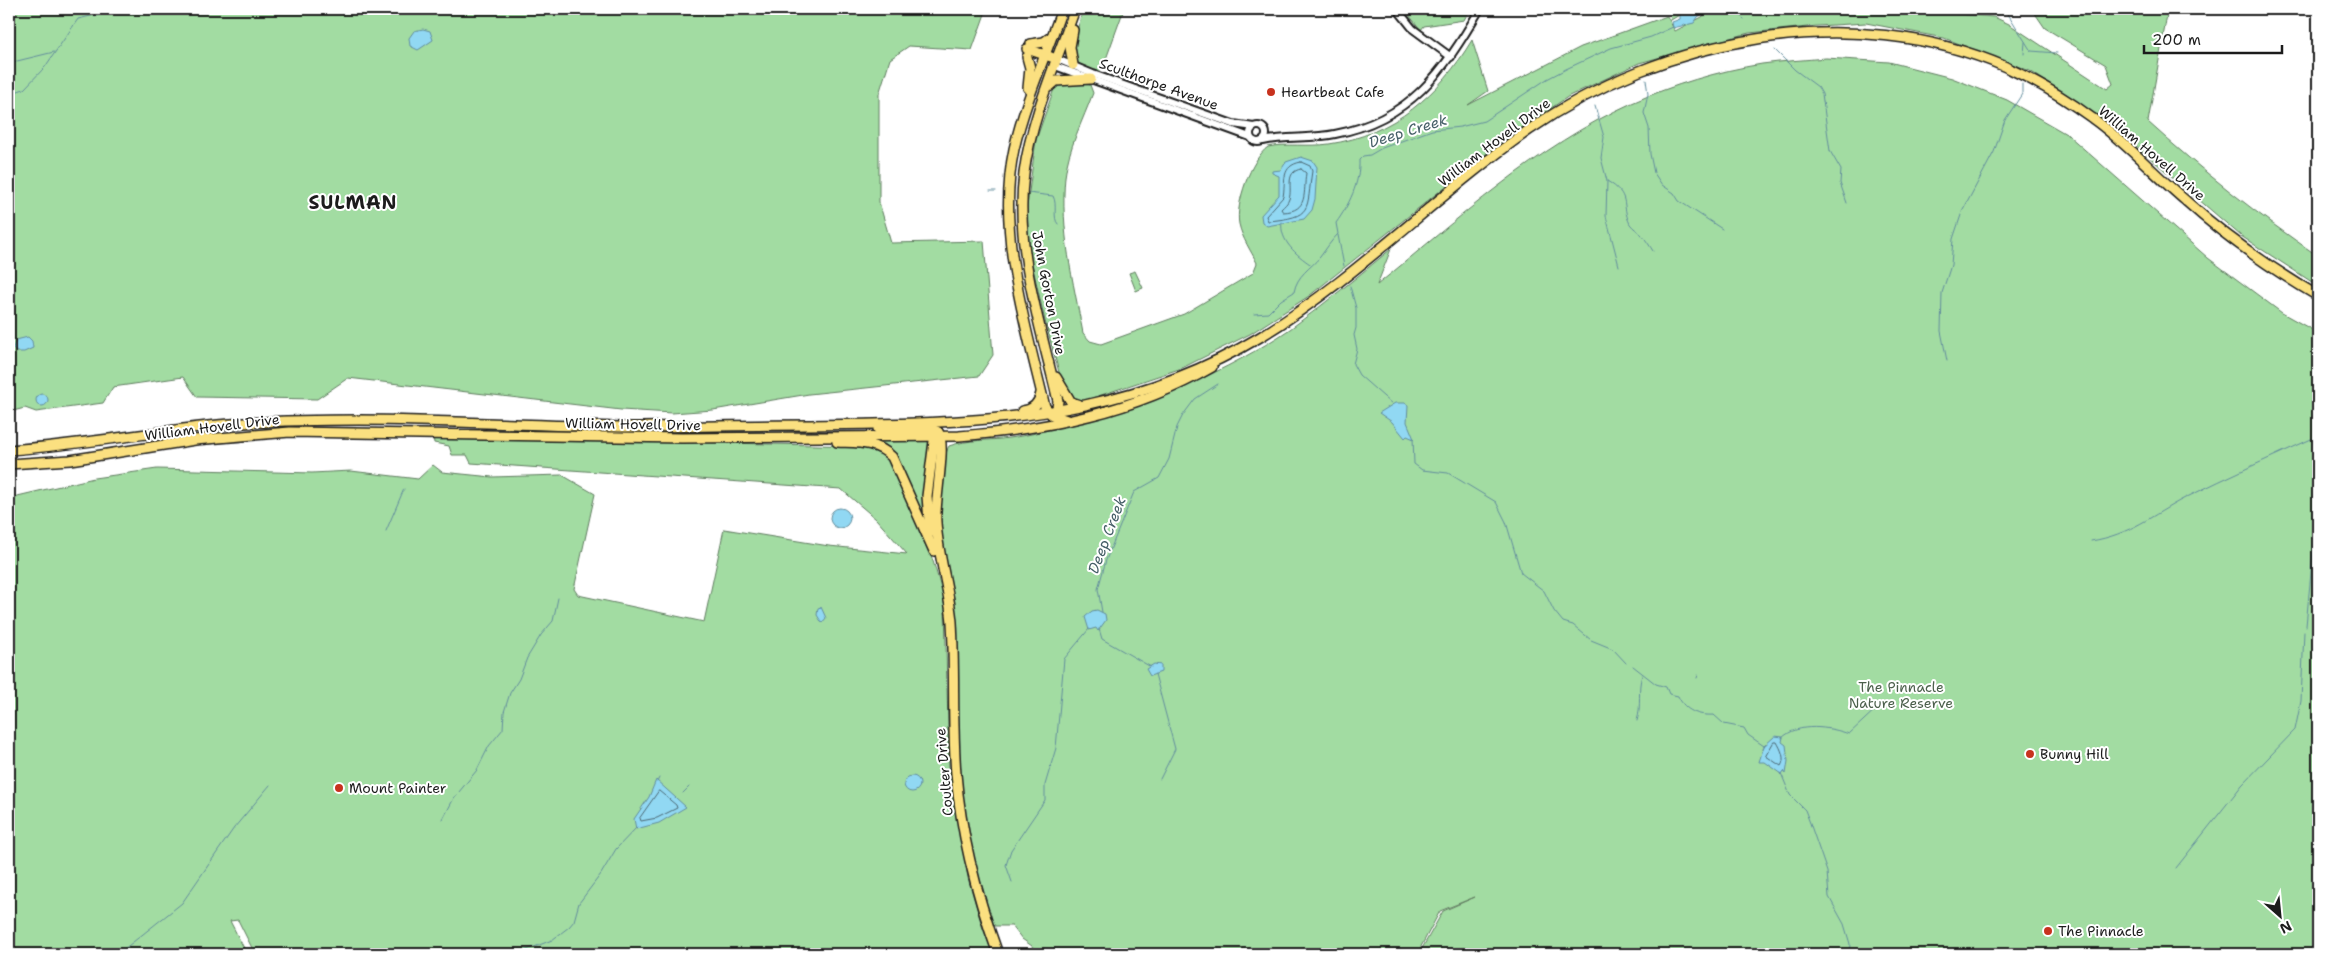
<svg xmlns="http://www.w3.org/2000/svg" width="2327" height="963" viewBox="0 0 2327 963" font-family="'Shantell Sans',sans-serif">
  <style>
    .green { fill: #a2dca2; stroke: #5f7c5f }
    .water { fill: #91d8f3; stroke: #628d9d }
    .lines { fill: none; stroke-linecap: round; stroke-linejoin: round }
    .shore { stroke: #4b6772; stroke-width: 1 }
    .stream { stroke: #628d9d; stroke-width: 1 }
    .minor-casing { stroke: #1c1c1c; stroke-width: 10 }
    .major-casing { stroke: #1c1c1c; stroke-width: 12 }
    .minor { stroke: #fff; stroke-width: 6 }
    .major { stroke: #fbe080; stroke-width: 9 }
    .poi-dot { fill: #c8321e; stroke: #fff; stroke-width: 2 }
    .labels { text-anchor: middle; stroke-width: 4; stroke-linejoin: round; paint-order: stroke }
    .street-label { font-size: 14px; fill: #1c1c1c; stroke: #fff }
    .poi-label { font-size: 14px; fill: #1c1c1c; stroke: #fff; text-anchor: start }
    .park-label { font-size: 14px; fill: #4b5f4b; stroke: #fff }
    .water-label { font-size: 15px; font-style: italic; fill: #455e67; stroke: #fff }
    .district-label { font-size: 19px; font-weight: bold; letter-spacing: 1px; fill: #1c1c1c; stroke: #fff }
  </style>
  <rect width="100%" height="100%" fill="#fff"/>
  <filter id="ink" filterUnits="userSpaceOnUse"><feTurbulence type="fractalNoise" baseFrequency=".02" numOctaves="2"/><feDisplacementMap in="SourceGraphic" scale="10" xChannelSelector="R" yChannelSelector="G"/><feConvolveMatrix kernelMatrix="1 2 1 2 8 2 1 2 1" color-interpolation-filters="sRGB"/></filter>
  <g filter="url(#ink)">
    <g class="green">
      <polygon points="9,9 980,9 986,11 972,50 909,46 890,59 879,94 879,202 891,243 984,241 993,355 979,376 809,394 713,410 672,413 621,410 348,378 317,399 197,397 183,377 113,387 103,403 36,412 25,408 9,412"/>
      <polygon points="1083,9 1124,9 1106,59 1099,72 1090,70 1076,63 1073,45"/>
      <polygon points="1404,9 1470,9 1464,20 1424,26 1421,30"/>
      <polygon points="1669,9 1689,9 1671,20"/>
      <path d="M1711,9H1899L1994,17L2009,24L2107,89L2113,84L2106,65L2045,28L2032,9H2168L2148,122C2202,171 2258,215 2318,256V286L2241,236L2112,125L2030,71L1944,38L1866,23L1817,26L1749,33L1639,63L1569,96L1501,142L1309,296L1250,334L1182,368L1080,402H1075L1062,383L1045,321L1030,255L1026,214L1036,140L1055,86L1067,82L1090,85L1093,93C1083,120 1068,149 1065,177C1060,230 1073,281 1083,333L1090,341L1101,344L1184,314L1253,273L1257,263C1251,251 1242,238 1239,224C1235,204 1251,159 1268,147C1285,143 1310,147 1329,144C1393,135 1440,94 1472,40L1488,91L1468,105L1581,47L1667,16L1675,31L1702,17Z"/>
      <path d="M1826,58L1889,62L1952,78L2007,100L2068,135L2208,258L2282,313L2318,333V954H1419L1443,911L1475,897L1440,911L1417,954H1036L1032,946L1022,939L1012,926H995L989,919C983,894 974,868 969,842C954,762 961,680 953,599C951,578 943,557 941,536C939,522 942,455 949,446C968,439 989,441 1009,438C1032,435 1056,428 1079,422C1152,403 1227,372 1290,329C1325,304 1358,276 1391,249L1377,285C1457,220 1537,146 1632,103C1672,85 1718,71 1762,64C1783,61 1805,60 1826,58Z"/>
      <polygon points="1135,271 1143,288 1136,291 1129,273"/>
      <path d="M433,437L865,446L886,455C910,496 937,561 945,608L949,767L968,878L982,926L993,954H255L238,920L230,921L247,954H9V498L94,478L157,469L312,473L351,471L418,479L433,465L442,472L492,477L562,475L595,494L574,589L578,595L704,622L724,529L829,546L907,554L876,519L841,489L471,463L467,455H452L449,446L434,443Z"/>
      <polygon points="873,440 931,440 924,521 899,467"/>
    </g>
    <g class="water">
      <polygon points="1692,9 1708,9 1698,17 1694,23 1673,28 1672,22 1680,19 1680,14"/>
      <polygon points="423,29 430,31 433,40 418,50 410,46 409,38 414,31"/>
      <polygon points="1301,157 1313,161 1317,167 1315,199 1312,210 1304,219 1267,226 1262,222 1261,215 1279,195 1279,176 1272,173 1272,171 1281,170 1286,162"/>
      <polygon points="28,337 32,341 33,348 24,352 16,352 13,348 16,340"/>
      <circle cx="42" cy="400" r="6"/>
      <polygon points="1395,403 1405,403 1408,405 1407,422 1414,439 1407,436 1405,438 1392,422 1379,413"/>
      <circle cx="840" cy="518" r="10"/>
      <polygon points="821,607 826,618 822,623 817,615 818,608"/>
      <polygon points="1097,610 1105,614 1106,620 1098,631 1096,628 1089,630 1085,617 1092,611"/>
      <polygon points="1154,664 1161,665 1161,672 1150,676 1146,669"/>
      <polygon points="1775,736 1783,737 1782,742 1786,745 1788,761 1786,774 1784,771 1782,774 1765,762 1759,762 1764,746"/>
      <circle cx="912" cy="784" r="8"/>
      <polygon points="656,780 686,807 659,823 636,829 634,819 649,797"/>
    </g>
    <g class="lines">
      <g class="shore">
        <path d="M1301,162L1310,166L1312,171C1306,210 1314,217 1268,221L1266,216L1283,197C1286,181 1280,166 1301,162Z"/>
        <path d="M1301,169L1306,173C1303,193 1309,211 1283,212L1281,209C1284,206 1288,203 1289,199C1293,188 1284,172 1301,169Z"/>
        <path d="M1774,742H1777C1781,749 1786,759 1781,766L1766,756Z"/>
        <polygon points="659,791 676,805 677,808 657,818 641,821 640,818"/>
      </g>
      <g class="stream">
        <polyline points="1733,9 1744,19"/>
        <polyline points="2005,9 2031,51 2057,53"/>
        <polyline points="1775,50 1795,70 1818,87 1822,94 1830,151 1841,170 1840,183 1847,203"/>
        <polyline points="2024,54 2025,42"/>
        <polyline points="9,63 54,52"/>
        <polyline points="1646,80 1648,94 1644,113 1649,128 1650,154 1654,173 1662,185 1674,193 1679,201 1722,229"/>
        <polyline points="9,94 24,89 45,67 78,19 120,9"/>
        <polyline points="1595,106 1604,137 1601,158 1607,181 1606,216 1619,266"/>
        <path d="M1607,181C1632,196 1620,203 1630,224C1633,228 1638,231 1642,235C1646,240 1650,246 1653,251"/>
        <polyline points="990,191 996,191"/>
        <path d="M1028,193L1053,196C1058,205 1052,218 1058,224"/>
        <path d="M1282,222C1279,241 1297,255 1310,264"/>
        <polyline points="1338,235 1344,266"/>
        <polyline points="1350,286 1356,308 1356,328 1354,335 1357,349 1353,364 1359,375 1392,404"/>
        <path d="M1254,314L1268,313L1281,300L1294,292C1297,275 1310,269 1320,257C1326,249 1331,241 1338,234L1336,223C1349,205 1360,183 1359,160L1363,156L1370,155L1382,148L1432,130L1460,127L1484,121L1547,79L1566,69L1611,48L1651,37L1673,27"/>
        <polyline points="1947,361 1941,331 1942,293 1951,265 1953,239 1962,212 1994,152 2005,120 2022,94 2022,84"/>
        <polyline points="1413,438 1414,464 1422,470 1448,473 1496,502 1506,522 1521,573 1544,591 1554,611 1563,622 1573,625 1591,640 1613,649 1626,663"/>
        <polyline points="386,531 404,489"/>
        <path d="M2091,541C2130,535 2152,515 2185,498C2229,476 2274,456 2318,436"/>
        <polyline points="1102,612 1098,589 1106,560 1134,492 1159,478 1169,459 1177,427 1183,415 1195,399 1218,384"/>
        <polyline points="2306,626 2313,551 2318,541"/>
        <polyline points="1099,629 1102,639 1151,667"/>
        <path d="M1633,666L1656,684L1666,687L1669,694L1678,696C1685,711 1698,716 1714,715L1724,724L1744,728L1748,735L1764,746"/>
        <polyline points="1155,674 1175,749 1160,779"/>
        <polyline points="1697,678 1698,675"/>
        <path d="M1637,721C1642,705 1637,690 1642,675"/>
        <path d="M1782,738C1798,722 1830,727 1849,734L1878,707"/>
        <polyline points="1781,773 1790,795 1805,810 1810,823 1827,872 1829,897 1844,924 1850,944 1849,954"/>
        <polyline points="657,782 659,778"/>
        <polyline points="683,793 689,787"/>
        <polyline points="443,819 454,798 477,770 489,746 503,729 504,712 510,693 519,679 527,658 541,635 553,621 558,598"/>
        <polyline points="2176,868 2242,785 2295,730 2301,701 2304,631"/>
        <polyline points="1012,882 1006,865 1011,850 1045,800 1045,785 1056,748 1064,659 1089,629"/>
        <polyline points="519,953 552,940 569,927 574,921 579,903 601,874 616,849 637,827"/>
        <polyline points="118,954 182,903 234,828 270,785"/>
      </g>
      <defs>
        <g id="minor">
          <polyline points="1397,9 1413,29 1451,57"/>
          <polyline points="1057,59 1093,74 1233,124 1254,127"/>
          <polyline points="1055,66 1250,137"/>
          <circle cx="1258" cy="134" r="8"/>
          <path d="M1263,141C1286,136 1311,139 1335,134C1410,120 1444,71 1480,9"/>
        </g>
        <g id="major">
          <path d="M1062,9C1046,55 1025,101 1014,149C996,233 1026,325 1045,407L1052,415L1067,420"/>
          <polyline points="1031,44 1044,42 1051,37"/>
          <polyline points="1027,49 1051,57"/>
          <polyline points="1027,57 1030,68 1028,88"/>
          <polyline points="1073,65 1070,47 1073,30"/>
          <polyline points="1049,87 1056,81 1091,79"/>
          <polyline points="1056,377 1071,402 1080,405"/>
          <path d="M1022,411C1033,410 1039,404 1041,393"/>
          <path d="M1056,414L1058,401C1041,327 1014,249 1024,173C1031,119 1057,60 1075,9"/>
          <polyline points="878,429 932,429 938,432"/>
          <path d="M938,432C947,443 934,502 936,522C938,556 949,588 952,622C955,673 952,723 956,774C961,836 977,896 998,954"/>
          <path d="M837,442C858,443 876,441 892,457L934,551"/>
          <path d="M9,450C76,445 141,434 208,426C258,421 308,420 359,420C446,420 534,426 622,427C685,427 748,425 810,425C902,424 995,424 1085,405C1145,392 1207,369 1260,337C1357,278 1436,195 1529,130C1663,37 1852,0 2006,67C2036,81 2065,98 2092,118C2126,142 2154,174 2186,201C2226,237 2272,269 2318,296"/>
          <path d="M9,464L70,460L195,440L290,432L682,438L959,436C1048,429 1134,412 1212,367"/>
          <polyline points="930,533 927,496 934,441 938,432"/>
        </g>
      </defs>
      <use href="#minor" class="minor-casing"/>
      <use href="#major" class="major-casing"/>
      <use href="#minor" class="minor"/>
      <use href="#major" class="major"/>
    </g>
  </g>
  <g class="poi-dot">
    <circle cx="1271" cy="92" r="5"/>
    <circle cx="2030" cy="754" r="5"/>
    <circle cx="339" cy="788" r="5"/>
    <circle cx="2048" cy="931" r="5"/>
  </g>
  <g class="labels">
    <g class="street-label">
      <text transform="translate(1159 84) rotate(20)" y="5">Sculthorpe Avenue</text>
      <text transform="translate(1494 142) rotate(-37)" y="5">William Hovell Drive</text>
      <text transform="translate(2152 153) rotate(41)" y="5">William Hovell Drive</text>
      <text transform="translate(1049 293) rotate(79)" y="5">John Gorton Drive</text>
      <text transform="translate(633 424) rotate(1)" y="5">William Hovell Drive</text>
      <text transform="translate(212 427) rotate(-7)" y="5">William Hovell Drive</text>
      <text transform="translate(944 772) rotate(-95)" y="5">Coulter Drive</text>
    </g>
    <g class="poi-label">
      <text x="1281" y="97">Heartbeat Cafe</text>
      <text x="2040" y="759">Bunny Hill</text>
      <text x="349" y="793">Mount Painter</text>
      <text x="2058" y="936">The Pinnacle</text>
    </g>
    <g class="park-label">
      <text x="1901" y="692">The Pinnacle<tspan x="1901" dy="16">Nature Reserve</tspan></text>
    </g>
    <g class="water-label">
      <text transform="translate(1408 131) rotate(-17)" y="5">Deep Creek</text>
      <text transform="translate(1107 535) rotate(-69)" y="5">Deep Creek</text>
    </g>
    <g class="district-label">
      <text x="353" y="209">SULMAN</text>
    </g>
  </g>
  <rect width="2327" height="963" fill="none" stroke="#fff" stroke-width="30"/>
  <rect x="15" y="15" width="2297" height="933" fill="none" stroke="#1c1c1c" stroke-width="2" filter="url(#ink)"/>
  <g transform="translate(2280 916) rotate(153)" stroke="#ffffff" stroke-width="4" paint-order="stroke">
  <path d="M0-4L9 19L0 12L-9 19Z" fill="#1c1c1c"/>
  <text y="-8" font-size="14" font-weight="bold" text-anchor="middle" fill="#1c1c1c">N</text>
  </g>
  <path d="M2144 45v8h138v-8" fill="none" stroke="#1c1c1c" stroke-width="2.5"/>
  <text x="2152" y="45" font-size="15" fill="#1c1c1c" stroke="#ffffff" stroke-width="4" paint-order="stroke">200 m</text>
</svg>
